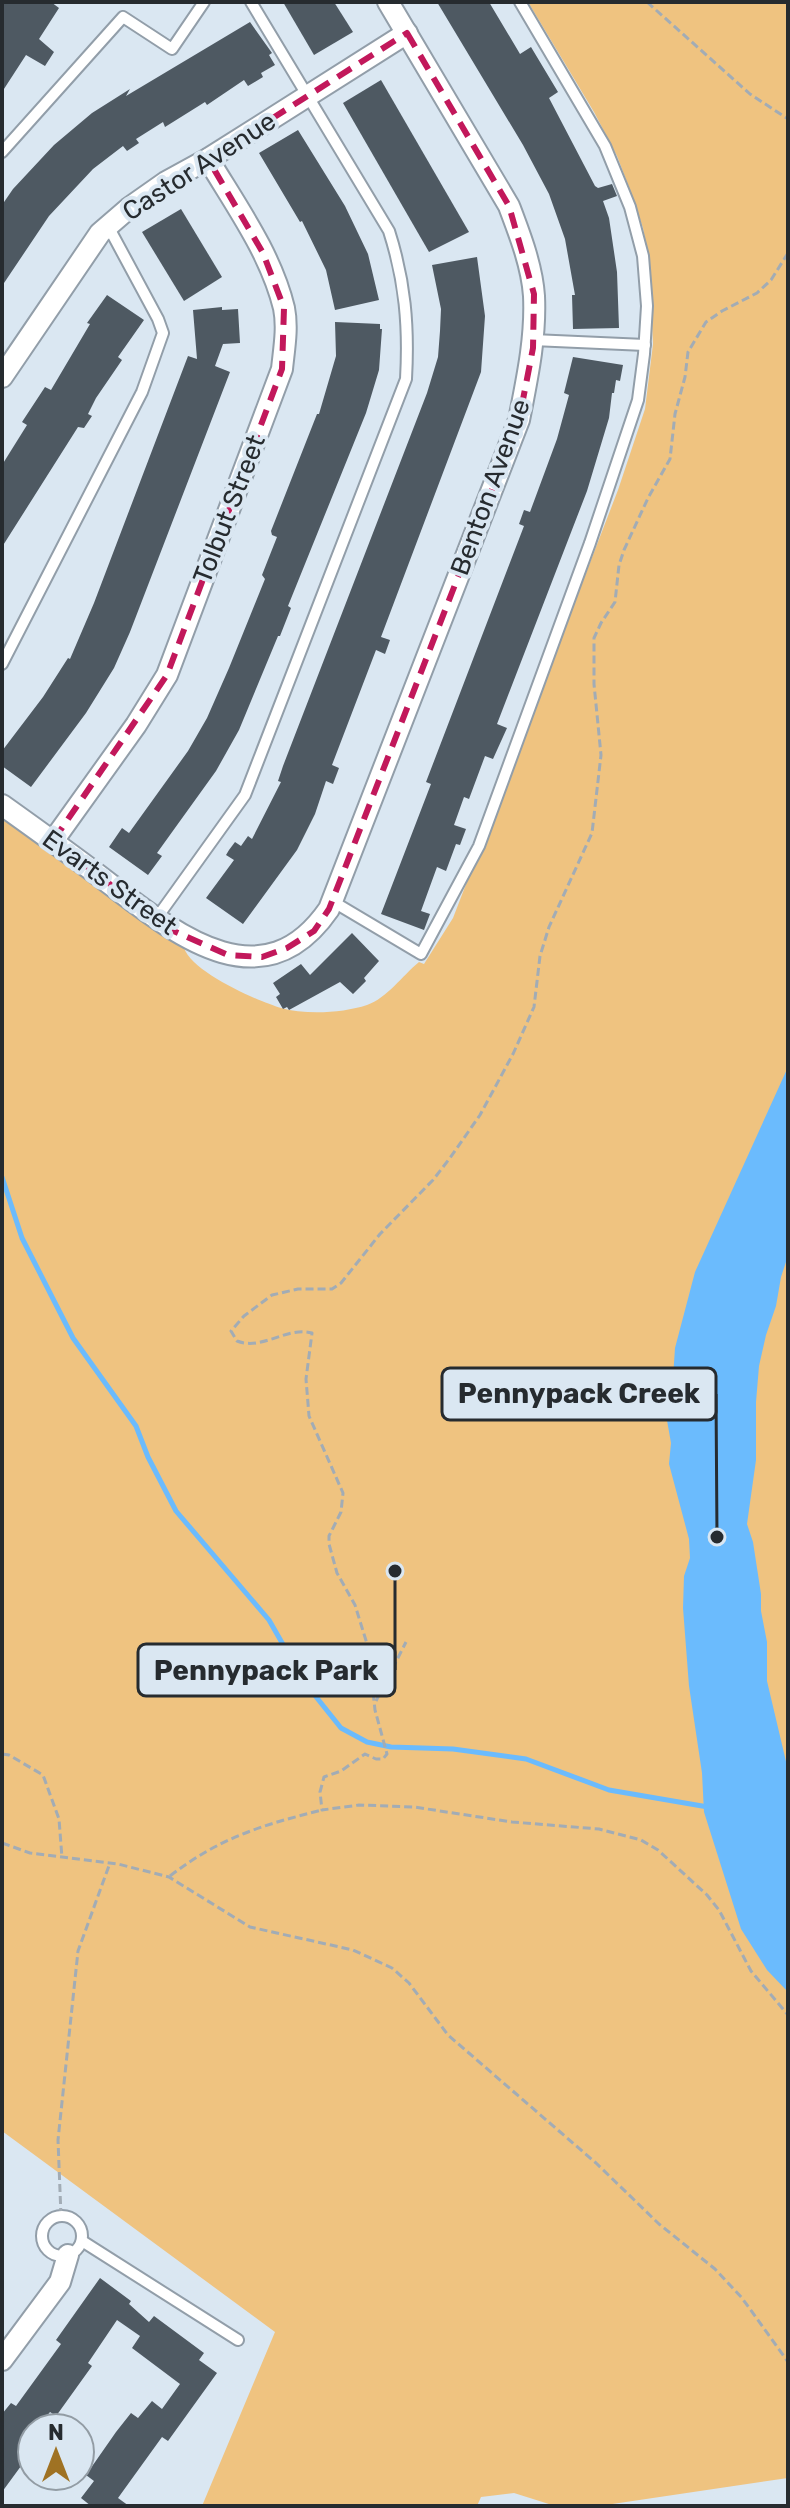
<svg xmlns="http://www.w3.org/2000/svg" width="790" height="2508" viewBox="0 0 790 2508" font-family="Rubik,sans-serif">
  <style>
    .green { fill: #efc380 }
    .water { fill: #6bbbfd }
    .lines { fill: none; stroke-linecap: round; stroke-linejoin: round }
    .stream { stroke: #6bbbfd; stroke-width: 5 }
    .building { fill: #4e5962 }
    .lane-casing { stroke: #929ea9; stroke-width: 14 }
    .street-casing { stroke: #929ea9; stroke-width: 24 }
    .path { stroke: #a2acb5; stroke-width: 3; stroke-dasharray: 8 4; stroke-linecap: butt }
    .lane { stroke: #fff; stroke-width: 10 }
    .street { stroke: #fff; stroke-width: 20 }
    .marked { fill: none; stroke: #c2185b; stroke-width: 6; stroke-dasharray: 16 10; stroke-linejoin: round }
    .labels { text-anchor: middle; stroke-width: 8; stroke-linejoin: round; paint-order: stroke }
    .street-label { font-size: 26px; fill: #262b2f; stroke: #dae7f2 }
    .leader { fill: none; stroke: #262b2f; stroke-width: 3 }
    .callout-dot { fill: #262b2f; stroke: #dae7f2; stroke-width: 3 }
    .callout { fill: #dae7f2; stroke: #262b2f; stroke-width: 3 }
    .callout-label { font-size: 28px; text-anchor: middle; font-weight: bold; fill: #262b2f }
  </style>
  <rect width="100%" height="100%" fill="#dae7f2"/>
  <path class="green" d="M528,2H788V2478L599,2506L552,2505L514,2493L481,2497L477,2506H202L275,2332L2,2131V818L184,948C192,972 257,1001 281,1008C306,1015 343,1013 367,1005C387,998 402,976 419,962L424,964L453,918L618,490L645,409L653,344L649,262L643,228L630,190L617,156L594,112Z"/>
  <polygon class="water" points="788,1067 788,1256 781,1277 776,1306 766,1335 759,1366 756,1402 756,1460 747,1524 753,1542 761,1594 761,1611 767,1642 767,1681 788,1770 788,1992 767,1970 741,1929 704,1812 702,1773 689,1686 683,1608 684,1576 690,1558 689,1539 669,1464 671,1443 665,1409 673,1378 675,1348 695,1272"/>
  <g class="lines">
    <polyline class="stream" points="2,1177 22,1238 73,1338 136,1426 148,1457 176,1511 269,1620 305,1683 341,1728 367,1742 391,1747 453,1749 526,1759 609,1790 708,1807"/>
  </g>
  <g class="building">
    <polygon points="2,2 51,2 59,8 39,39 54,52 45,66 26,55 2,92"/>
    <polygon points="283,2 334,2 353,32 314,55"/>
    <polygon points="437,2 489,2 520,54 531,47 558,92 549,98 595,186 598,188 612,184 617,196 603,201 609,218 617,272 619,328 573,329 572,295 575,295 565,239 549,194 523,145"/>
    <polygon points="250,22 272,53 269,55 275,65 261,73 263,77 248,86 244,80 207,105 205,102 165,127 163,122 136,139 139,143 127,151 123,146 93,169 49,216 2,286 2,205 13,189 54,145 92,113 130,89 126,96"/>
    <polygon points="381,80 469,232 429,252 343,103"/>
    <polygon points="298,130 345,206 368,254 379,300 335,310 326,270 302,221 300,222 259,153"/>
    <polygon points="181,209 222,277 184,301 142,232"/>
    <polygon points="477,257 485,316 481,372 381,637 390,640 385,654 376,650 332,765 339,768 333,784 326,781 315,814 297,850 243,924 206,898 234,860 226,855 229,850 235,842 241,846 248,836 252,839 281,782 278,781 283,766 427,393 438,357 440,331 441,309 432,265"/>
    <polygon points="107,295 144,320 118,357 122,360 96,398 88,414 92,416 84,428 78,427 2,547 2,465 27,425 22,422 45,387 51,390 90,324 87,323"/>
    <polygon points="222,307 222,310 238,309 240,343 223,344 215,366 230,372 130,632 114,668 86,713 31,787 2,766 2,751 43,697 68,658 70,659 94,603 188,356 197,359 193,310"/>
    <polygon points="335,322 380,324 380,329 382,329 379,370 366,413 288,606 291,608 280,636 278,636 239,730 216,771 157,853 162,856 148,875 109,847 122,828 129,833 188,751 207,718 229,668 265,579 262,575 277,537 272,535 271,531 317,414 319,414 336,356"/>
    <polygon points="573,357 623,365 620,381 616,380 614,393 612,393 609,418 587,491 497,724 507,728 493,759 485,756 469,799 464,797 454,825 466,829 460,845 456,844 446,871 437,867 421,911 430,914 424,930 381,914 431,784 426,782 524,526 519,524 524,510 530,512 557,439 569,395 564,393"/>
    <polygon points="352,933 379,961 364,978 366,981 353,994 340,982 289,1010 287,1007 283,1009 276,997 280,994 273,983 301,964 310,975"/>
    <polygon points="100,2278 131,2301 129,2304 149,2322 154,2316 204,2353 199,2360 217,2373 168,2441 162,2437 118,2498 129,2506 91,2506 81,2498 94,2481 86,2475 116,2432 131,2413 138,2418 152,2401 162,2409 180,2384 132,2348 140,2336 117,2320 88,2363 92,2366 59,2412 56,2416 50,2412 38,2428 32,2428 32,2451 2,2492 2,2414 11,2403 16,2406 61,2344 56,2340"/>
  </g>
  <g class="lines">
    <defs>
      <g id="lane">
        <polyline points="2,152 123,17 172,49 204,2"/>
        <polyline points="533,340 645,345"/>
        <polyline points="2,664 142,392 163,333 158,319 108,226"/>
        <polyline points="332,901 421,954 479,846 590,543 638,400 644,354 647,306 643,256 630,207 605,146 520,2"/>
        <path d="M156,919L245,795L406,379C409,326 405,281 389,231L251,2"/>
        <circle cx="62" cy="2236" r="20"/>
        <polyline points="82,2241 238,2340"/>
      </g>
      <g id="street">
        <polyline points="2,377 100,233 129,208 166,182 208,159 407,33"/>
        <path d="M2,805C37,830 72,855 106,881C174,933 262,1006 329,909L519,420C527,379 536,338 534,296C532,266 520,235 509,206L388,2"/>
        <path d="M53,841L136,725L167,675L282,369C284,349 288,328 284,308C271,254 236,206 208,159"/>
        <polyline points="2,2360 60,2282 68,2255"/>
      </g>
    </defs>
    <use href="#lane" class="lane-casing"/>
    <use href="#street" class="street-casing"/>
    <g class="path">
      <polyline points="647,2 750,94 788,119"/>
      <path d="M788,253L771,280L757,293L722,311L706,322L688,352L685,377L675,414L670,459L648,498L624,550L619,565L615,602L601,623L594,638V684L601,755L592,833L549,927L540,956L534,1007L513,1054L480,1115L450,1158L433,1180L380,1234L341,1283L332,1289H298L272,1295L244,1316L231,1331L237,1341C262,1351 287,1326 312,1333L306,1379L309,1416L343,1493L341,1512L329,1536V1544L337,1573L355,1605L368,1647L375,1710L387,1754L383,1759H376L365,1754L341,1771L324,1777L320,1792L322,1810L359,1805L414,1807L512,1822L599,1829L641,1840L658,1850L707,1895L719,1910L751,1971L788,2015"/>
      <polyline points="376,1701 406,1642"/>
      <polyline points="2,1754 9,1755 43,1775 59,1819 62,1858"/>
      <polyline points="2,1843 30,1853 118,1864 169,1877 250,1927 353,1950 392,1968 409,1983 448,2035 596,2163 659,2224 715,2269 742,2298 788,2362"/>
      <path d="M170,1876C219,1838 262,1825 322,1810"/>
      <polyline points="61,2216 58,2140 78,1951 110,1863"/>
    </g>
    <use href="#lane" class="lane"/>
    <use href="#street" class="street"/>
  </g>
  <path class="marked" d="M407,33L509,206L534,294L533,348L519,420L329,909L314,931L287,948L262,957L228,955L169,929L53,841L167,675L282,369L284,308L263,253L208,159Z"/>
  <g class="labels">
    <g class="street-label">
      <text transform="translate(199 166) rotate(-33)" y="9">Castor Avenue</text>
      <text transform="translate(490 487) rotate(-70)" y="9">Benton Avenue</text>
      <text transform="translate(229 509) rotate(-69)" y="9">Tolbut Street</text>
      <text transform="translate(110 882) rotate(36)" y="9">Evarts Street</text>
    </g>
  </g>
  <path class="leader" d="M717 1537L716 1394M395 1571L395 1670"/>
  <g class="callout-dot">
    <circle cx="717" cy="1537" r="8"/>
    <circle cx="395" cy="1571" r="8"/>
  </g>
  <g class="callout">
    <rect x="442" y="1368" width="274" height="52" rx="8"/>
    <rect x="138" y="1644" width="257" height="52" rx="8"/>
  </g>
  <g class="callout-label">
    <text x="579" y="1403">Pennypack Creek</text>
    <text x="266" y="1680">Pennypack Park</text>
  </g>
  <rect width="790" height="2508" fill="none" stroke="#262b2f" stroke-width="8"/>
  <g transform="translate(56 2452)"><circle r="38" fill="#dae7f2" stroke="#929ca4" stroke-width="2"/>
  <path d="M0-6L14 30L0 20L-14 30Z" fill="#9f7223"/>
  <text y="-12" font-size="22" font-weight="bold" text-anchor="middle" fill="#262b2f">N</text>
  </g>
</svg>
